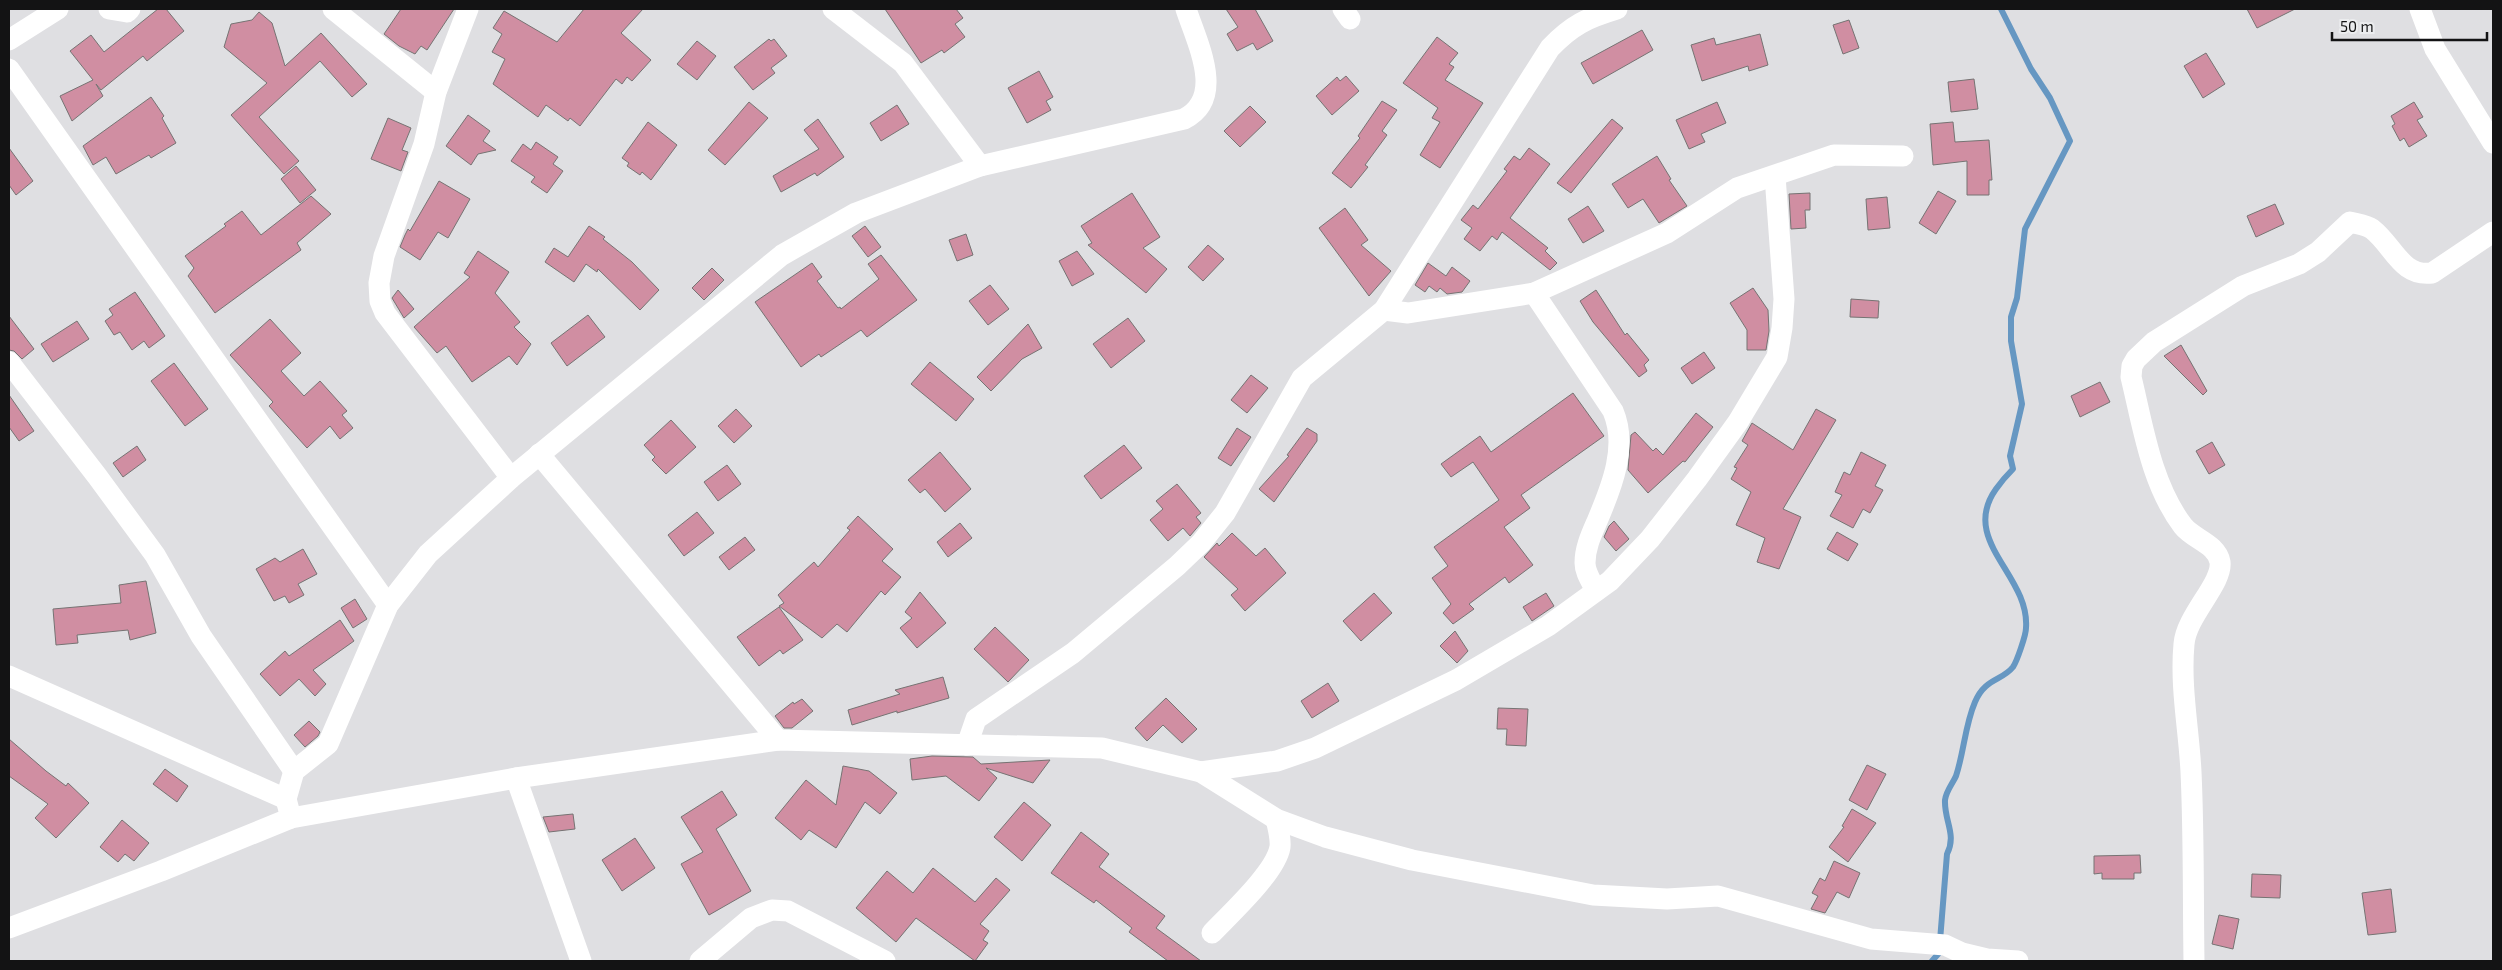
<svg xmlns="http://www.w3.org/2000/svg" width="2502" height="970" viewBox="0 0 2502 970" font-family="'Exo 2',sans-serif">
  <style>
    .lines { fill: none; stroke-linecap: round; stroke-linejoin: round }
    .stream { stroke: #6697c2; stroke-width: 6 }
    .building { fill: #d08ea2; stroke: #767373 }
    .street { stroke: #fff; stroke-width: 21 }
  </style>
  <rect width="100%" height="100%" fill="#dfdfe2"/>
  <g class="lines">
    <path class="stream" d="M1932,961L1939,953L1947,854C1957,834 1944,821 1945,800C1946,791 1953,783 1956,776C1964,752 1965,725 1975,702C1985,678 2002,681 2013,667C2017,661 2026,635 2026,628C2030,575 1959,541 1996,489C2001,482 2007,475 2013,469L2010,456L2022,404L2011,341V317L2017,298L2025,229L2070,141L2050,98L2031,69L2001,9"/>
  </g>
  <g class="building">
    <polygon points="158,9 166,9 184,31 147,61 143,56 101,90 96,84 103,96 72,121 60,96 93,80 70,51 91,35 104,52"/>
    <polygon points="401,9 454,9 427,50 421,46 415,54 399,46 384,34"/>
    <polygon points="584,9 643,9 621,33 651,60 632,81 627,77 622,84 616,79 580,126 570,118 568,121 546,105 538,117 493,84 505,59 492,52 502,34 493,28 504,11 557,42"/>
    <polygon points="885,9 956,9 963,18 955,24 965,37 944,53 942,50 921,63"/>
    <polygon points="1226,9 1255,9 1273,41 1257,50 1253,43 1237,51 1227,34 1238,27"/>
    <polygon points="2247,9 2295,9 2257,28"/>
    <polygon points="259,12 272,23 285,66 321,33 367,84 352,97 320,61 259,117 299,161 284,174 231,115 267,83 224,47 231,24 252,20"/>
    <polygon points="1849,20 1859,48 1843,54 1833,25"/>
    <polygon points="1642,30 1653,50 1593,84 1581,63"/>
    <polygon points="1760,34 1768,65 1749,71 1748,66 1702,81 1691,45 1714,38 1716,45"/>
    <polygon points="1437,37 1458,53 1449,64 1454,67 1445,80 1483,103 1440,168 1420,155 1440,122 1432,118 1438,108 1403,83"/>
    <polygon points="769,39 771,41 774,39 787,56 771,68 775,73 753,90 734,67"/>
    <polygon points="697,41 716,56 697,80 677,64"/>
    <polygon points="2206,53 2225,84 2203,98 2184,66"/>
    <polygon points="1039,71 1053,97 1046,101 1051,110 1027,123 1008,88"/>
    <polygon points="1346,76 1359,91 1332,115 1316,96 1337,77 1340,81"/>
    <polygon points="1974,79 1978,109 1951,112 1948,82"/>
    <polygon points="151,97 164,116 162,118 176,143 151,158 149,155 116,174 106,157 93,165 83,146"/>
    <polygon points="1382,101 1397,110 1382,131 1387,135 1365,165 1368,167 1351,188 1332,173 1360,138 1358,136"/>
    <polygon points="749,102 768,118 725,165 708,150"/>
    <polygon points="1717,102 1726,123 1701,134 1705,142 1689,149 1676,120"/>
    <polygon points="2414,102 2423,117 2417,120 2427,136 2409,147 2404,138 2400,141 2392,126 2395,124 2391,116"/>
    <polygon points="897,105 909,124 881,141 870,123"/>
    <polygon points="1250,106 1266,122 1240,147 1224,131"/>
    <polygon points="468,115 490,131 483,141 496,150 478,154 471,165 446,146"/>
    <polygon points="388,118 411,128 402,150 408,152 401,171 371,159"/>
    <polygon points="818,119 844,157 817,176 815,173 781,192 773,176 819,149 804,130"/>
    <polygon points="1612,119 1623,128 1571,193 1557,183"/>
    <polygon points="648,122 677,145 651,180 642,172 640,175 627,166 629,163 622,158"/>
    <polygon points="1953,122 1955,142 1989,140 1992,180 1989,180 1989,195 1967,195 1967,161 1933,165 1930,124"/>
    <polygon points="536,142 558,157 553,164 563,171 547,193 531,182 535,177 511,161 523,144 531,150"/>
    <polygon points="9,148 33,181 16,195 9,185"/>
    <polygon points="1529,148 1550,164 1510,218 1548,248 1545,251 1557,263 1550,270 1502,232 1497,240 1492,236 1480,251 1464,239 1472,228 1461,220 1473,205 1478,209 1507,171 1504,169 1514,156 1520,160"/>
    <polygon points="1657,156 1671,179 1669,180 1687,206 1659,223 1643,199 1628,208 1612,184"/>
    <polygon points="296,166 316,190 300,203 281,179"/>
    <polygon points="439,181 470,199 448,238 438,232 420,260 400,247 405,235 408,229 410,231"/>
    <polygon points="1938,191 1956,201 1936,234 1919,223"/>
    <polygon points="1132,193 1160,237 1143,248 1167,269 1146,293 1088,245 1092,243 1081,226"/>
    <polygon points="1810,193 1810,210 1805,210 1806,228 1791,229 1789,194"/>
    <polygon points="311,196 331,214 297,243 301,250 215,313 188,276 194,268 185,256 226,226 224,224 242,211 261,235"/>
    <polygon points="1887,197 1890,228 1868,230 1866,199"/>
    <polygon points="2275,204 2284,224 2256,237 2247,216"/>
    <polygon points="1588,206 1604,231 1583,243 1568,219"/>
    <polygon points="1345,208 1368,240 1361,245 1391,271 1369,296 1319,228"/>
    <polygon points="589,226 605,237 603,239 632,262 659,290 640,310 598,269 597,272 586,264 574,282 545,262 554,248 568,257"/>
    <polygon points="865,226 881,247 868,257 852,236"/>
    <polygon points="966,234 973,255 957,261 949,240"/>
    <polygon points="1208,245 1224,259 1203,281 1188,267"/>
    <polygon points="478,251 509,272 495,293 520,322 514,327 531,344 517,365 509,356 472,382 446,346 437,353 414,327 470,277 464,273"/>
    <polygon points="1077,251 1094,274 1072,286 1059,261"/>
    <polygon points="881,255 917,300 867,337 861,330 821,357 819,354 801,367 755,302 812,263 822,277 817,281 838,308 840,307 841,309 879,279 868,264"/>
    <polygon points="1428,263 1446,276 1452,267 1470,281 1462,292 1447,294 1440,288 1437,292 1429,286 1425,292 1415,285"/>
    <polygon points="712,268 724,280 704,300 692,288"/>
    <polygon points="990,285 1009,309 988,325 969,301"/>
    <polygon points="1753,288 1768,310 1769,331 1766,350 1747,350 1747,330 1730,303"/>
    <polygon points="398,290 414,309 404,318 392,298"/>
    <polygon points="1596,290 1625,335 1627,333 1649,360 1644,365 1647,371 1639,377 1593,322 1580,301"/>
    <polygon points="135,292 165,336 149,348 144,341 132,350 120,332 114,335 105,321 113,315 109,309"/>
    <polygon points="1851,299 1879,301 1878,318 1850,317"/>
    <polygon points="588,315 605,337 567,366 551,343"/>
    <polygon points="9,316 34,349 22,359 14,351 9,350"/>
    <polygon points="1128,318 1145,341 1111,368 1093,344"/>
    <polygon points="270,319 301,353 281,371 304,396 320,381 347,411 342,415 353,428 340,439 330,426 307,448 269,406 273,402 230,355"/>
    <polygon points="77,321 89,339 53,362 41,344"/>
    <polygon points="1028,324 1042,348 1022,359 991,391 977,377"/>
    <polygon points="2181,345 2207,391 2203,395 2164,356"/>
    <polygon points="1704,352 1715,368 1692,384 1681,368"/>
    <polygon points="930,362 974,399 956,421 911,384"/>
    <polygon points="174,363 208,409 185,426 151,381"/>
    <polygon points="1251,375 1268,388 1247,413 1231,400"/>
    <polygon points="2100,382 2110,402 2080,417 2071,396"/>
    <polygon points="1573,393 1604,436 1521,495 1530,508 1504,527 1533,565 1509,583 1505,577 1469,604 1474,609 1453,624 1443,613 1451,604 1432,578 1448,566 1434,547 1499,500 1473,462 1451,477 1441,464 1480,436 1491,452"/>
    <polygon points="9,395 34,431 19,441 9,427"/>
    <polygon points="736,409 752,426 734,443 718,426"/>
    <polygon points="1816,409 1836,420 1783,509 1801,517 1779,569 1757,562 1765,538 1736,525 1751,492 1731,479 1737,468 1734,467 1748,445 1742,441 1752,423 1793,450"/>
    <polygon points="1696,413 1713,427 1685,462 1683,461 1648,493 1628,470 1631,435 1635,432 1653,451 1656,448 1663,455"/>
    <polygon points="671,420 696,447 666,474 652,460 655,457 644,445"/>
    <polygon points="1237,428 1251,437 1231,466 1218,458"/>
    <polygon points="1307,428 1317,434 1317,441 1274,502 1259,489 1289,456 1287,455"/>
    <polygon points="2212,442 2225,465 2209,474 2196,451"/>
    <polygon points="1124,445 1142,468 1101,499 1084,476"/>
    <polygon points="137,446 146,460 123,477 113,463"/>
    <polygon points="940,452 971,489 945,512 925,489 920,493 908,480"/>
    <polygon points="1861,452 1886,465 1875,486 1883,490 1870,513 1863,509 1853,528 1830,516 1842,495 1835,492 1844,472 1850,475"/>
    <polygon points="727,465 741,484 718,501 704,482"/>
    <polygon points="1177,484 1201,513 1196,517 1201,523 1190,536 1183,528 1168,541 1150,520 1163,509 1156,501"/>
    <polygon points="697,512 714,533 684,556 668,535"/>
    <polygon points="858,516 893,549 882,561 901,577 885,595 881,591 847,632 837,624 822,638 779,606 784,603 778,595 814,562 818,567 850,530 847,528"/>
    <polygon points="1614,521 1629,539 1616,551 1604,537 1609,526"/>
    <polygon points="960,523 972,538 948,557 937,542"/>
    <polygon points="1837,532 1858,544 1848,561 1827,549"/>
    <polygon points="1232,533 1256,556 1265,548 1286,573 1245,611 1231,595 1238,589 1204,557 1217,543 1219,546"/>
    <polygon points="745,537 755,550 729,570 719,557"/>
    <polygon points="303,549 317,574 298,584 304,595 289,603 285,596 274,601 256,569 275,558 280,562"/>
    <polygon points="146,581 156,633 130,640 128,630 77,635 78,643 56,645 53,609 121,603 119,585"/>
    <polygon points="920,592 946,623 917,648 900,628 912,618 905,612"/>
    <polygon points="1374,593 1392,613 1361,641 1343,621"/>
    <polygon points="1546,593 1554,606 1532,621 1523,607"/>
    <polygon points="355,599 367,619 353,628 341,608"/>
    <polygon points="779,607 803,640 783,654 780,650 759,666 737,637"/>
    <polygon points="340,620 354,641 313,670 326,684 315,696 299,679 280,696 260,674 285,651 289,656"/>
    <polygon points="995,627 1029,660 1008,682 974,649"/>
    <polygon points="1455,631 1468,651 1457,663 1440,646"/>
    <polygon points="943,677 949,698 897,713 897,711 852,725 848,710 900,694 895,690"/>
    <polygon points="1328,683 1339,701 1312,718 1301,701"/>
    <polygon points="1166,698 1197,729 1182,743 1163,725 1147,741 1135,728"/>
    <polygon points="802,699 813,711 792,728 784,728 775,716 793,702 794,704"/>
    <polygon points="1498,708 1528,709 1526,746 1506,745 1507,729 1497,729"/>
    <polygon points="309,721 320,732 318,736 305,747 294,735"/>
    <polygon points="9,739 46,771 66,786 68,783 89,803 56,838 35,818 48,804 9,776"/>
    <polygon points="932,756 973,757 981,764 1050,760 1033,783 986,768 997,778 979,801 946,776 912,780 910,759"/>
    <polygon points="1867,765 1886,774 1867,810 1849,800"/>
    <polygon points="843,766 869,771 897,793 880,814 865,802 836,848 809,830 801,840 775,818 806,780 836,805"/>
    <polygon points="165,769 188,786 177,802 153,784"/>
    <polygon points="722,791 737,815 716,829 751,891 709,915 681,864 703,852 681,817"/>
    <polygon points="1024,802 1051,825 1022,861 994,837"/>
    <polygon points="1852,809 1876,823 1848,862 1829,847 1844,827 1842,826"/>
    <polygon points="573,814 575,829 549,832 543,817"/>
    <polygon points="122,820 149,843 134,861 125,854 118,862 100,847"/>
    <polygon points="1081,832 1109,854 1099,867 1165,916 1156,928 1201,961 1168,961 1129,932 1132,928 1096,900 1094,903 1051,873"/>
    <polygon points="635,838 655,868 622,891 602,860"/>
    <polygon points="2140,855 2141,873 2134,873 2134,879 2102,879 2102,873 2094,874 2094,856"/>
    <polygon points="1834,861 1860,873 1849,898 1837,892 1825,913 1811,909 1818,896 1812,893 1820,878 1825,881"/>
    <polygon points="933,868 975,902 996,878 1010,890 980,924 989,931 983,940 988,943 975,961 916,918 896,942 856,908 887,871 913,893"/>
    <polygon points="2252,874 2281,875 2280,898 2251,897"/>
    <polygon points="2391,889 2396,932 2368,935 2362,893"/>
    <polygon points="2219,915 2239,919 2233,949 2212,944"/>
  </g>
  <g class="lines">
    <g class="street">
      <polyline points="109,9 127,12 130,9"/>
      <polyline points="333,9 436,92"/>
      <polyline points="468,9 436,92 424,144 384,256 379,283 380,301 385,313 511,478"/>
      <polyline points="833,9 903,63 980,166"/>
      <polyline points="1343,9 1350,19"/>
      <polyline points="2420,9 2435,49 2493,143"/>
      <polyline points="9,40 58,9"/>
      <polyline points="9,69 388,605"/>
      <path d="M1534,293L1613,411C1628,446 1612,486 1598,519C1592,533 1585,547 1585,563C1585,573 1592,582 1596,591"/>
      <polyline points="1384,310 1408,313 1534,293 1667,233 1737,188 1834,155 1903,156"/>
      <polyline points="9,362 97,476 155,555 201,636 294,771"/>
      <polyline points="539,454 778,740"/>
      <polyline points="9,676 286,799"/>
      <path d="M967,745L976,719L1073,653L1177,566L1201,543L1225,513L1302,378L1384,310L1550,48C1572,25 1587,18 1617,9"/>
      <polyline points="1201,772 1277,761 1315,748 1456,680 1548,626 1610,581 1650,539 1697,479 1738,422 1777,357 1782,328 1784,299 1775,176"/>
      <polyline points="516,778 581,961"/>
      <path d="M291,818L286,799L294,771L328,744L388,605L428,554L511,478L782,255L856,213L980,166L1184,119C1226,98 1197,43 1186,9"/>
      <polyline points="9,928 161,871 291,818 516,778 778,740 1102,748 1201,772 1276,819 1325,837 1412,860 1593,895 1667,899 1718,896 1871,939 1945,945 1962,953 1987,959 2018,961"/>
      <path d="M1212,933C1230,914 1276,872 1280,847C1281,838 1278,828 1276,819"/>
      <polyline points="700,961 751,918 772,910 788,911 885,961"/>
      <path d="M2194,961C2193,898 2194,835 2191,772C2189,730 2180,687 2184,644C2186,616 2223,583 2220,562C2217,544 2193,539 2183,526C2151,484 2143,426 2131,377L2132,366L2136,359L2154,342L2243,286L2299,264L2318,252L2350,222C2357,224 2366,225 2372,229C2394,246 2401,277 2432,273L2493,232"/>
    </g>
  </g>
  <rect width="2502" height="970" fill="none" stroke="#131314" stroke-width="20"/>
  <path d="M2332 32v8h155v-8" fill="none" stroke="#131314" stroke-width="2.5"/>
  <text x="2340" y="32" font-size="15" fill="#131314" stroke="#ecedef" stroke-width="4" paint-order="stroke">50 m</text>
</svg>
